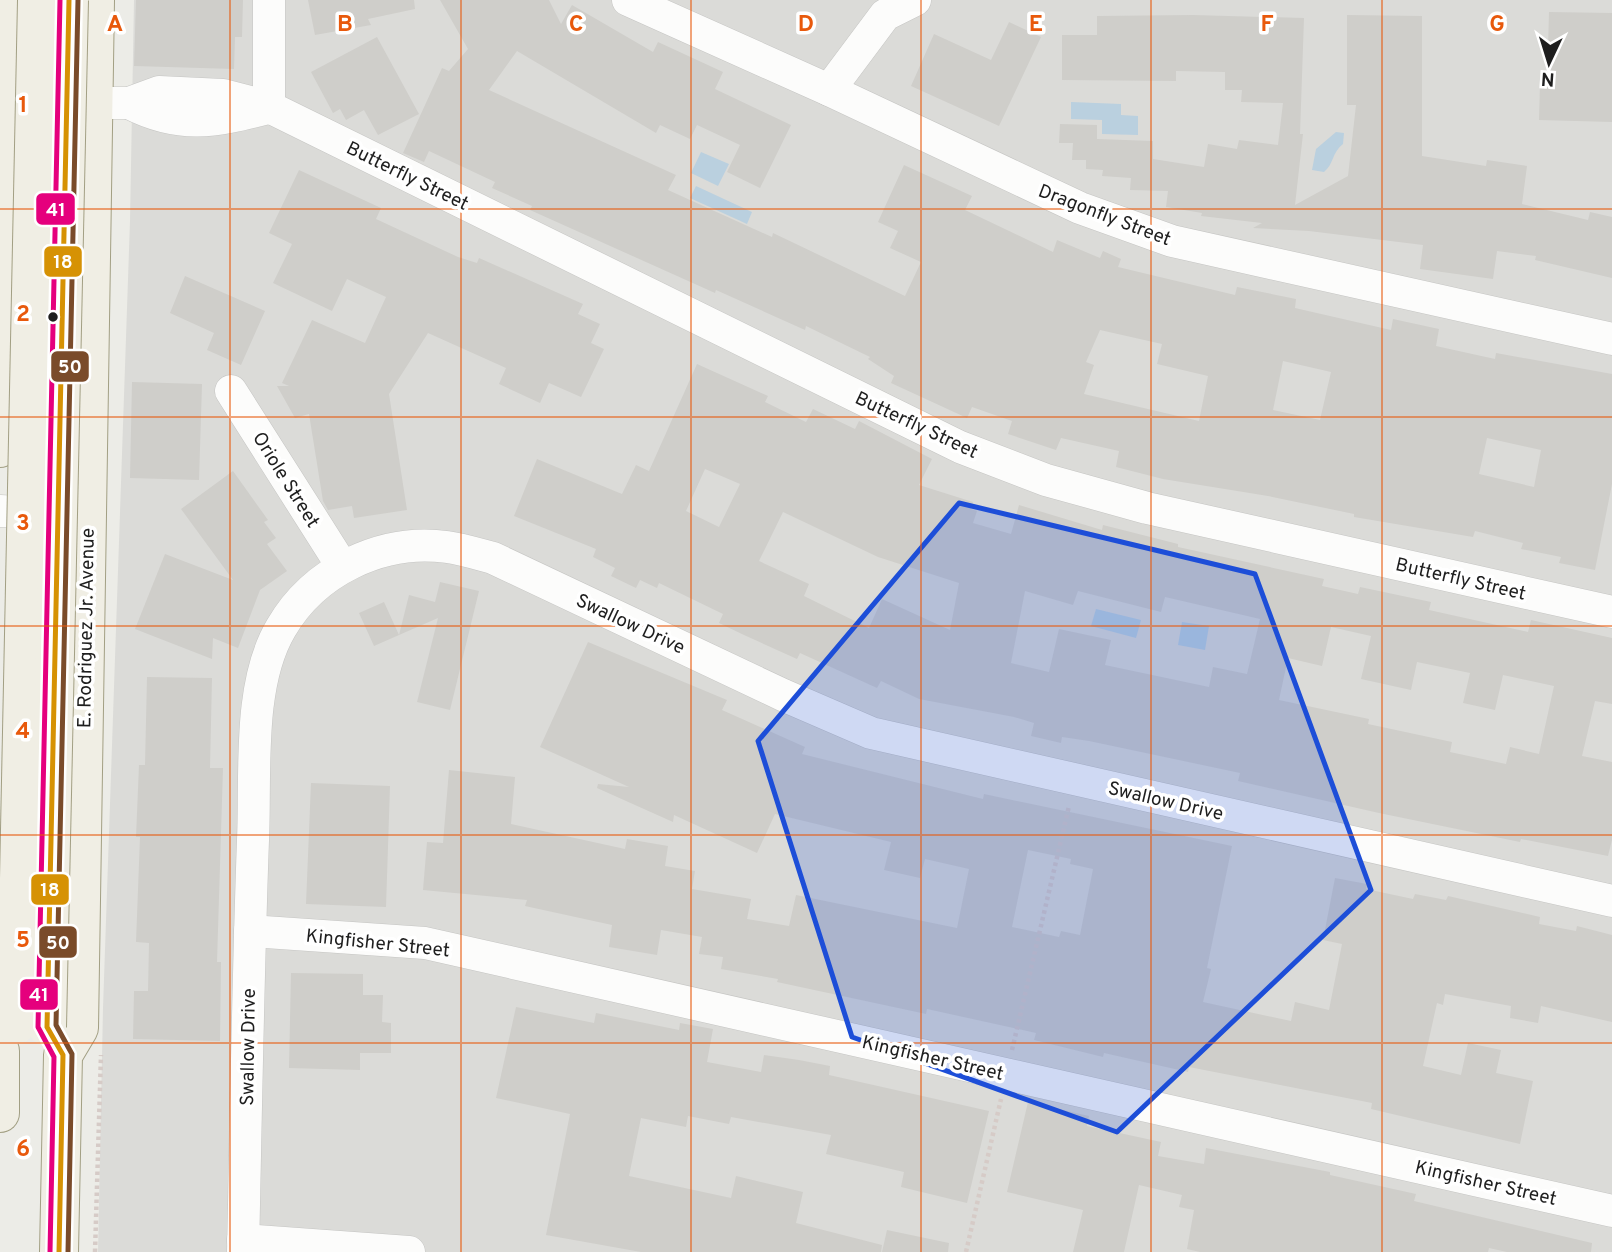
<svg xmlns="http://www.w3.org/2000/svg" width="1612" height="1252" viewBox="0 0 1612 1252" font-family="Overpass,sans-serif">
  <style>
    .residential { fill: #dbdbd8 }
    .water { fill: #bad0df }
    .building { fill: #cfceca; fill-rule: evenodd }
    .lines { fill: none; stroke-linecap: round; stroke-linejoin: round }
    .minor-casing { stroke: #c5c5c3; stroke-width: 33 }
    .major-casing { stroke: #a29f83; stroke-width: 40 }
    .path { stroke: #d6cbc7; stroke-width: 4.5; stroke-dasharray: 3.5 3.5; stroke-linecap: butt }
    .minor { stroke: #fcfcfb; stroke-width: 32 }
    .major { stroke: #f0eee4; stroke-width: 38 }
    .major-bridge-casing { stroke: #a29f83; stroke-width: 40; stroke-linecap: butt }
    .major-bridge { stroke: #f0eee4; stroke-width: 38 }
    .bus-1-casing { stroke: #fff; stroke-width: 10 }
    .bus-2-casing { stroke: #fff; stroke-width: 10 }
    .bus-3-casing { stroke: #fff; stroke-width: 10 }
    .bus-1 { stroke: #d69204; stroke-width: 5 }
    .bus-2 { stroke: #7a4b2a; stroke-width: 5 }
    .bus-3 { stroke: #e5007d; stroke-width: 5 }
    .marked { fill: #1d4ed8; fill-opacity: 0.2; stroke: #1d4ed8; stroke-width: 5; stroke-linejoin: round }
    .grid { fill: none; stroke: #e8590c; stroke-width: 2; stroke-opacity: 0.55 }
    .bus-dot { fill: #1e1e1e; stroke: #fff; stroke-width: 2.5 }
    .labels { text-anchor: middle; stroke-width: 7; stroke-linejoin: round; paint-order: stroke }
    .street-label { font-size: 19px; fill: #1e1e1e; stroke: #fff }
    .grid-label { font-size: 23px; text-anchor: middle; font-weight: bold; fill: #e8590c; stroke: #fff; stroke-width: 7; stroke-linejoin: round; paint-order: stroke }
    .line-badge { stroke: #fff; stroke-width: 2.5 }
    .badge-label { font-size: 19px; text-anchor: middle; font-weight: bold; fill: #fff }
  </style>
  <rect width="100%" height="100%" fill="#ecece7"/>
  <polygon class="residential" points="134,0 1612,0 1612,1252 98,1252 103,1008 130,221"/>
  <g class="water">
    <polygon points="1071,102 1121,104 1121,115 1138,116 1138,135 1102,134 1102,120 1071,119"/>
    <path d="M1336,132L1344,133L1343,144C1332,152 1334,164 1324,172L1312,170L1316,149Z"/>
    <polygon points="701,152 729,164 718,186 691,173"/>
    <polygon points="696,186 752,212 747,224 690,198"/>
    <polygon points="1096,609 1141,620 1136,638 1091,626"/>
    <polygon points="1182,622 1209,626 1205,650 1178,645"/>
  </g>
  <g class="building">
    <polygon points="136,0 243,0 242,37 235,37 234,69 134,66"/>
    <polygon points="308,0 414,0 415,9 368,19 371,25 315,35"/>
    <path d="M440,0H549L561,24L572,5L653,52L658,42L723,72L715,89L791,125L760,188L727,172L740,145L697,125L690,139L660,125L656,133L517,51L489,90L676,175L668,190L772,237L773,233L905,296L921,262L890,248L898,231L878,222L904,165L972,196L965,210L1053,252L1057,240L1100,258L1103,251L1121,259L1118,267L1235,295L1237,287L1296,299L1295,308L1391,330L1393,319L1439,329L1436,346L1495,359L1496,353L1612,374V484L1595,570L1559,563L1561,557L1521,549L1523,543L1475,531L1473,537L1354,517V514L1268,496L1163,479L1116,467L1119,451L1061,438L1056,450L1008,434L1012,421L972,407L967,418L891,383L894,376L868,359L870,357L806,326L805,330L716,290L715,293L530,210L532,206L492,188L495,182L429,151L424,162L403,153L442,68L449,71L468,49ZM1100,330L1162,344L1157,364L1208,376L1199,421L1084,394L1094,365L1086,362ZM1283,361L1331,372L1320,420L1273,410ZM1487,438L1541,450L1534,487L1479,474Z"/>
    <polygon points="1549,12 1612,13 1612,122 1539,120 1540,85 1547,85"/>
    <polygon points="1193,15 1304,18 1300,134 1303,134 1295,205 1348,176 1356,105 1347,105 1347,15 1422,16 1422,156 1486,166 1487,160 1527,166 1522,204 1588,220 1590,212 1612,217 1612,278 1535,260 1536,256 1497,251 1493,279 1420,269 1423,245 1309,231 1253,228 1262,223 1201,216 1202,213 1166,207 1168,191 1130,190 1131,178 1102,176 1103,170 1086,169 1086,160 1072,160 1073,143 1059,143 1060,124 1097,125 1097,139 1153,141 1153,159 1204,167 1208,144 1237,149 1239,140 1278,145 1283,103 1241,102 1242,90 1225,90 1225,72 1176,71 1176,81 1062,80 1062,35 1097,35 1097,16"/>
    <polygon points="1009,22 1041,37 999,126 911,86 934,34 991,60"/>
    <polygon points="377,37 419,114 378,135 364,110 346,120 340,109 333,113 311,72"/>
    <polygon points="299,170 381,208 376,219 458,257 477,263 479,258 583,304 578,314 600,324 591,343 604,349 581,397 549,383 540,403 499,384 506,368 428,333 389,394 407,510 354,518 352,506 328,510 323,501 309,414 295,418 277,386 289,386 282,383 312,320 365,343 386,297 347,279 332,311 273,283 292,244 269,233"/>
    <polygon points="185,276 265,311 241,365 207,350 214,333 170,313"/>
    <path d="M697,364L768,396L765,402L806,422L813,409L855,429L859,421L932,459L919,485L973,502L971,509L977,511L973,523L1011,534L1019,505L1102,530L1103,525L1178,544V547L1324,579L1322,586L1358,594L1360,587L1431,602L1429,610L1528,632L1531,620L1612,638V704L1595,701L1582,756L1612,762V840L1608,856L1521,839L1520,842L1379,813L1238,781L1240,773L1089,741L1062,737L1061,743L1031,736L1034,723L1014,717L919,699L881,681L877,688L800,653L797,659L744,635L719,623L723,614L659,583L657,588L640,580L636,588L611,576L615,568L593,557L596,549L514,516L537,459L622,494L636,465L649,471ZM705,469L740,484L719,527L686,511ZM783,512L878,557L959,583L950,630L882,599L869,628L804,596L809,584L759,561ZM1025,591L1073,605L1078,591L1161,612L1165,597L1260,619L1247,674L1213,667L1209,687L1105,665L1111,640L1059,629L1049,672L1011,663ZM1331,627L1371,636L1361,679L1411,690L1417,662L1470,673L1463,703L1495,710L1503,675L1554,686L1539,754L1510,747L1506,764L1450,752L1452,742L1368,724L1369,719L1279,700L1288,658L1322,666Z"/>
    <polygon points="132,382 202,384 199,480 130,478"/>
    <polygon points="233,471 268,520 264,522 276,538 267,544 287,571 260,590 238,648 213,638 212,659 135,629 165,554 233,580 181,509"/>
    <polygon points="440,582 479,591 450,710 417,702 438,618 399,635 409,595 435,602"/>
    <polygon points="384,602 399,635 374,646 359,613"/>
    <path d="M588,642L727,700L722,710L805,747L802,754L983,799L984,794L1232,846L1207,968L1211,969L1203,1002L1291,1021L1295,1002L1329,1010L1342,944L1323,940L1335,878L1367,884L1366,889L1413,899L1415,894L1446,900L1448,896L1540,917L1539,924L1576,931L1577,926L1612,935V1022L1541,1006L1538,1023L1510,1018L1511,1006L1445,994L1443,1005L1437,1003L1423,1066L1461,1075L1468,1043L1501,1050L1496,1073L1533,1081L1520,1144L1371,1109L1372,1103L1189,1067L1188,1072L1104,1053L1103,1057L1034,1040L1036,1033L927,1009L926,1014L777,982L778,979L721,969L723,957L699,954L702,937L661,930L657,955L609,947L612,925L525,906L527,900L423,890L427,842L443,843L449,770L515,777L511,824L625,849L627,839L668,846L665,866L695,871L692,889L751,899L747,919L789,926L796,895L957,928L969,869L925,859L920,878L884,870L891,842L775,814L757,853L674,815L673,822L597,788L598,784L629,787L540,747ZM1028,850L1071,859L1070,864L1093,869L1080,935L1061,931L1059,937L1012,927Z"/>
    <polygon points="147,677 212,678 210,768 223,768 217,962 221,962 220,1041 133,1039 134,991 148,991 149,943 136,942 140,837 136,837 139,765 145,765"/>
    <polygon points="311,783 390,786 386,907 306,904"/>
    <polygon points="291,973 363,974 363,995 383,995 382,1022 391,1023 391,1053 360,1053 360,1070 289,1068"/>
    <polygon points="516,1007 594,1023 596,1013 679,1030 680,1023 713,1029 707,1062 761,1072 764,1055 799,1060 830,1066 829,1075 989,1111 967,1203 901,1187 904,1172 826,1154 831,1135 731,1117 729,1124 688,1116 686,1127 641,1118 629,1176 731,1198 736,1176 803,1192 796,1223 882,1245 881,1252 641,1252 546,1235 570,1114 496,1098"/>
    <polygon points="1028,1102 1089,1116 1087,1126 1161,1142 1158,1156 1204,1164 1206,1148 1330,1172 1330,1175 1416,1194 1414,1201 1592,1243 1591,1252 1507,1252 1489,1248 1488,1252 1200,1252 1187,1249 1194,1210 1179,1207 1182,1195 1139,1185 1124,1252 1073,1252 1083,1210 1007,1192"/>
    <polygon points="887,1230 949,1243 948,1252 882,1252"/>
  </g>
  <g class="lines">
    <defs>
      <g id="minor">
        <polyline points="628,0 829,90 1080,208 1172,241 1612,339"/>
        <polyline points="829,90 885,15 915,0"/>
        <polyline points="94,103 129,103 159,92 223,95 269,107 960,447 1046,480 1147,508 1612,612"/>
        <path d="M129,103C180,129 214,122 268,108"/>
        <polyline points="269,107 269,0"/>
        <polyline points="231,391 342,566"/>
        <polyline points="0,511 51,514"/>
        <polyline points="250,931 425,943 1612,1211"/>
        <polyline points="243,1240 409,1252"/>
        <path d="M243,1252C246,1115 248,977 253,840C256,775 247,685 281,628C314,571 382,538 447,547C462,549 478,554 493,558L783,695L871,733L1612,901"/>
      </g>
      <g id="major">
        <polyline points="0,448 14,0"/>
        <polyline points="0,1051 0,1113"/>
        <polyline points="59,1252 63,1055 79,1028 95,0"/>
      </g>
    </defs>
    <use href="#minor" class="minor-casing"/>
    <use href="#major" class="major-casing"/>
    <g class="path">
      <polyline points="1012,1050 1069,806"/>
      <polyline points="95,1252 101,1055"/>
      <polyline points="966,1252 1001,1099"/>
    </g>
    <use href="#minor" class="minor"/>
    <use href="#major" class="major"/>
    <defs>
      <g id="major-bridge">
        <polyline points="16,1025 37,0"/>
        <polyline points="47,1027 69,0"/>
      </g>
    </defs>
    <use href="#major-bridge" class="major-bridge-casing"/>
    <use href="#major-bridge" class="major-bridge"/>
    <defs>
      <polyline id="bus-1" points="59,1252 63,1055 47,1027 69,0"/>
      <polyline id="bus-2" points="68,1252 72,1054 56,1025 78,0"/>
      <polyline id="bus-3" points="50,1252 54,1057 38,1027 60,0"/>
    </defs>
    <use href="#bus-1" class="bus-1-casing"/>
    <use href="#bus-2" class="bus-2-casing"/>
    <use href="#bus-3" class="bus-3-casing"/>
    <use href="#bus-1" class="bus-1"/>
    <use href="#bus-2" class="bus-2"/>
    <use href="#bus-3" class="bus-3"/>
  </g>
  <path class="marked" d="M959,503L1255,574L1371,890L1117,1132L852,1037L758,741Z"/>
  <path class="grid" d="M230,0V1252M461,0V1252M691,0V1252M921,0V1252M1151,0V1252M1382,0V1252M0,209H1612M0,417H1612M0,626H1612M0,835H1612M0,1043H1612"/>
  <circle class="bus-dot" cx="53" cy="317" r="6"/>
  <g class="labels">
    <g class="street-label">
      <text transform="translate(408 175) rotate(26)" y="7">Butterfly Street</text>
      <text transform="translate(1105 214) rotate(21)" y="7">Dragonfly Street</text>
      <text transform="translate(917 424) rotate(25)" y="7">Butterfly Street</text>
      <text transform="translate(287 479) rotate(58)" y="7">Oriole Street</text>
      <text transform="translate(1461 578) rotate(13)" y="7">Butterfly Street</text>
      <text transform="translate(631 623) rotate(25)" y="7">Swallow Drive</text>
      <text transform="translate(85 628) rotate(-89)" y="7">E. Rodriguez Jr. Avenue</text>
      <text transform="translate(1166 800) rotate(13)" y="7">Swallow Drive</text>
      <text transform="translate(378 942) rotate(6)" y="7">Kingfisher Street</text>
      <text transform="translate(247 1047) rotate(-89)" y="7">Swallow Drive</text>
      <text transform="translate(933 1057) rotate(13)" y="7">Kingfisher Street</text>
      <text transform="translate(1486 1182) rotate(13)" y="7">Kingfisher Street</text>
    </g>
  </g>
  <g class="grid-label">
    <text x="115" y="31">A</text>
    <text x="345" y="31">B</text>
    <text x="576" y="31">C</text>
    <text x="806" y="31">D</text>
    <text x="1036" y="31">E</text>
    <text x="1267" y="31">F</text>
    <text x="1497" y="31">G</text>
    <text x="23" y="112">1</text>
    <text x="23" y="321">2</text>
    <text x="23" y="530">3</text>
    <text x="23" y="738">4</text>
    <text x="23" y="947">5</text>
    <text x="23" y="1156">6</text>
  </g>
  <g class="line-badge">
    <rect x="35" y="192" width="41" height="34" rx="7" fill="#e5007d"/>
    <rect x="43" y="245" width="40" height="33" rx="7" fill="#d69204"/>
    <rect x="50" y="350" width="40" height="33" rx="7" fill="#7a4b2a"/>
    <rect x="30" y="873" width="40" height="33" rx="7" fill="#d69204"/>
    <rect x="38" y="925" width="40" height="34" rx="7" fill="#7a4b2a"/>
    <rect x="19" y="978" width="40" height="33" rx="7" fill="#e5007d"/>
  </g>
  <g class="badge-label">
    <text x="56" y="216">41</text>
    <text x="63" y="268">18</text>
    <text x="70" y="373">50</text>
    <text x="50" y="896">18</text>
    <text x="58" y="949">50</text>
    <text x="39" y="1001">41</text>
  </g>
  <g transform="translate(1549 63) rotate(184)" stroke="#ffffff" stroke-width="5" paint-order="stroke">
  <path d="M0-5L12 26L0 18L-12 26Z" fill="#1e1e1e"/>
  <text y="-10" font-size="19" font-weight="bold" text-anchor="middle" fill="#1e1e1e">N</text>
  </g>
</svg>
